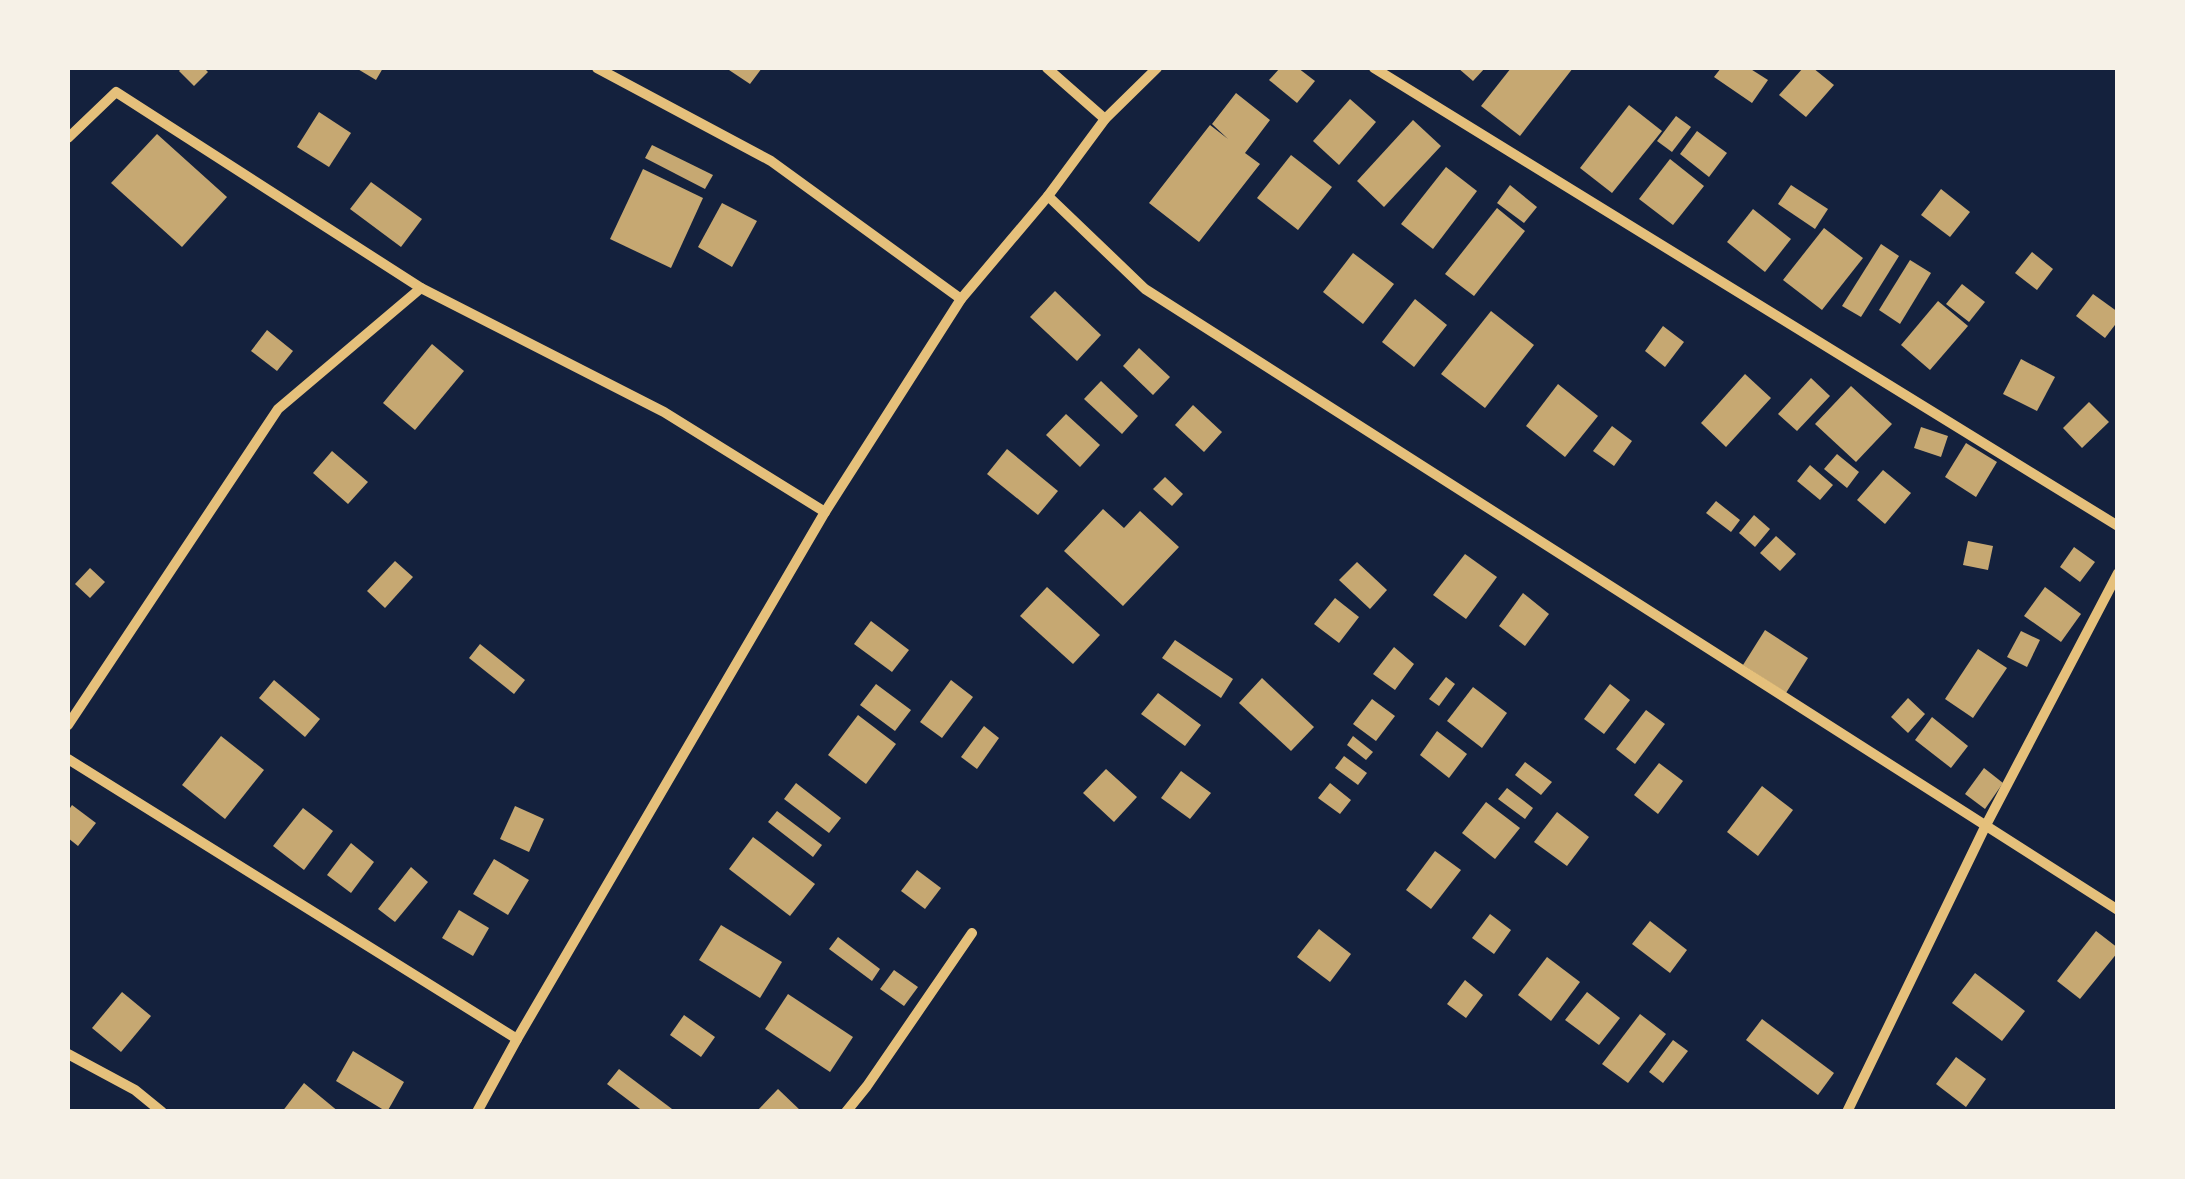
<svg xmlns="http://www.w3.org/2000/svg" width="2185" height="1179" viewBox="0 0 2185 1179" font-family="'Source Serif 4',serif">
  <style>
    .building { fill: #c6a872 }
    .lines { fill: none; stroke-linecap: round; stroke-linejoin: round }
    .minor { stroke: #e5c07b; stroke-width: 10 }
  </style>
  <rect width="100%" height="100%" fill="#14213d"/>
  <g class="building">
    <polygon points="182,68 204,68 208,72 194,86 179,71"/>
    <polygon points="356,68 383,68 376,80"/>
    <polygon points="726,68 762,68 750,84"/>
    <polygon points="1280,68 1298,68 1315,81 1297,103 1269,80"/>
    <polygon points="1458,68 1485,68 1473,81"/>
    <polygon points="1511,68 1573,68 1520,136 1481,106"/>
    <polygon points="1721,68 1749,68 1768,80 1752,103 1714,77"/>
    <polygon points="1803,68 1813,68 1834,85 1806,117 1779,95"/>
    <polygon points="1236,93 1270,120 1245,153 1260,164 1199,242 1149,203 1210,125 1228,139 1212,124"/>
    <polygon points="1350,99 1376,122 1339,165 1313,141"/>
    <polygon points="1629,105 1662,131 1612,193 1580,168"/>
    <polygon points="319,112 351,133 329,167 297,147"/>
    <polygon points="1676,116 1691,127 1672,152 1657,141"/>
    <polygon points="1413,120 1441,146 1384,207 1357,181"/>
    <polygon points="1697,131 1727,153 1709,177 1680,154"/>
    <polygon points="157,134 227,197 182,247 111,183"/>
    <polygon points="652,145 713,175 705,189 645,158"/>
    <polygon points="1291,155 1332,187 1298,230 1257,198"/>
    <polygon points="1670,159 1704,186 1673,225 1639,199"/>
    <polygon points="1446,167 1477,191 1433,249 1401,224"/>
    <polygon points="643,169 703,198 671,268 610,239"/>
    <polygon points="371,182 422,219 401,247 350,209"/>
    <polygon points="1510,185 1537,207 1524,223 1497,203"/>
    <polygon points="1791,185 1828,209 1815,229 1778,204"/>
    <polygon points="1941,189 1970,212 1950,237 1921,215"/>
    <polygon points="722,203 757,221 732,267 698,247"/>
    <polygon points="1497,208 1525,231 1474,296 1445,274"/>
    <polygon points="1753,209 1791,239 1765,272 1727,242"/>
    <polygon points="1824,228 1863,258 1822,310 1783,280"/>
    <polygon points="1881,244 1899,256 1861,317 1842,306"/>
    <polygon points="2032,252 2053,269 2037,290 2015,273"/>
    <polygon points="1353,253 1394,284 1363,324 1323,292"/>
    <polygon points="1910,260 1931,273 1900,324 1879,310"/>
    <polygon points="1962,284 1985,302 1969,322 1946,304"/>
    <polygon points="1055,291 1101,335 1077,361 1030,317"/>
    <polygon points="2093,294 2118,312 2118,321 2105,338 2076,316"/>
    <polygon points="1415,299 1447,325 1414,367 1382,342"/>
    <polygon points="1938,301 1968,326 1930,370 1901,345"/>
    <polygon points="1491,311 1534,345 1485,408 1441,374"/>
    <polygon points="1663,326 1684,342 1665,367 1645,351"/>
    <polygon points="267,330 293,351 277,371 251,351"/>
    <polygon points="432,344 464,371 415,430 383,403"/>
    <polygon points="1139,348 1170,377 1153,395 1123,366"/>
    <polygon points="2021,359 2055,377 2037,411 2003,394"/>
    <polygon points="1745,374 1771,398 1726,447 1701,423"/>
    <polygon points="1811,378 1830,396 1797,431 1778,414"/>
    <polygon points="1101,381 1138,416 1122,434 1084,399"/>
    <polygon points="1558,384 1598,416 1565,457 1526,426"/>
    <polygon points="1851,386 1892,424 1856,462 1815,424"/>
    <polygon points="2089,402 2109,422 2082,448 2063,428"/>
    <polygon points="1193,405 1222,432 1204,452 1175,425"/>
    <polygon points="1066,414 1100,445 1080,467 1046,435"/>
    <polygon points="1612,426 1632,441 1614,466 1593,451"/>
    <polygon points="1921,427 1948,436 1941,457 1914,448"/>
    <polygon points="1966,443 1997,462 1976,497 1945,477"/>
    <polygon points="1007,449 1058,491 1038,515 987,474"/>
    <polygon points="332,451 368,482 348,504 313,473"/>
    <polygon points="1837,454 1859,472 1847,488 1824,469"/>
    <polygon points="1810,465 1833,485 1820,500 1797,481"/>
    <polygon points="1883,470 1911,493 1885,524 1857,500"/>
    <polygon points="1165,477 1183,494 1172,506 1153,489"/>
    <polygon points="1716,501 1740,520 1731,532 1706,513"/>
    <polygon points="1103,509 1124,528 1140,511 1179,547 1123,606 1064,551"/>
    <polygon points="1754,515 1770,529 1755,547 1739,533"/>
    <polygon points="1776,536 1796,554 1780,571 1760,553"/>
    <polygon points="1968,541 1993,546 1988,570 1963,565"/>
    <polygon points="2074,547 2095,562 2080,582 2060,567"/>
    <polygon points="1465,554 1497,577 1466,619 1433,595"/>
    <polygon points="395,561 413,577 385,608 367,591"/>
    <polygon points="1357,562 1387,590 1370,609 1339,580"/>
    <polygon points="90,568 105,582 90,598 75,584"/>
    <polygon points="1047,587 1100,635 1073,664 1020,616"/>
    <polygon points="2045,587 2081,614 2061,642 2024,616"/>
    <polygon points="1523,593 1549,614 1525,646 1499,626"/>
    <polygon points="1335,598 1359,617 1339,643 1314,624"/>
    <polygon points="871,621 909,650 892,672 854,644"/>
    <polygon points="1765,630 1808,658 1786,693 1743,665"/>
    <polygon points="2021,631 2040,640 2027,667 2007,657"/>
    <polygon points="1175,640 1233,679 1221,698 1162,658"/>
    <polygon points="480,644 525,680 514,694 469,658"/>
    <polygon points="1394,647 1414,664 1395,690 1373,674"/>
    <polygon points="1978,649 2007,668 1973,718 1945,699"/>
    <polygon points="1446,677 1455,684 1439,706 1429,699"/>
    <polygon points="1262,678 1314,727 1291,751 1239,703"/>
    <polygon points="274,680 320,719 305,737 259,698"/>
    <polygon points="951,680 973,697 942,738 920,722"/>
    <polygon points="876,684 911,710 895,731 860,705"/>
    <polygon points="1610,684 1630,700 1604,734 1584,719"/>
    <polygon points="1473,687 1507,713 1482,748 1447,721"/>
    <polygon points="1158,693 1201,725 1185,746 1141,714"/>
    <polygon points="1908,698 1925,714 1908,733 1891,717"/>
    <polygon points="1372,699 1395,716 1376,741 1353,724"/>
    <polygon points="1646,710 1665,724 1635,764 1616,749"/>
    <polygon points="858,715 896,744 866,784 828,755"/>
    <polygon points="1932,717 1968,746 1951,768 1915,740"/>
    <polygon points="984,726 999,738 977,769 961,757"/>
    <polygon points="1437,731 1467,754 1449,778 1420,755"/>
    <polygon points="221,736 264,770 225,819 182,785"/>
    <polygon points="1353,736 1373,752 1366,760 1347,745"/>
    <polygon points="1344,756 1367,773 1358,785 1335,768"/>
    <polygon points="1525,762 1552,782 1541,795 1515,775"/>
    <polygon points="1659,763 1683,781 1658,814 1634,795"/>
    <polygon points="1984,768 2003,783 1985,809 1965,794"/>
    <polygon points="1106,769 1137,797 1114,822 1083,793"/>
    <polygon points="1181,771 1211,793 1190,819 1161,798"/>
    <polygon points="796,783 841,818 829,833 784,799"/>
    <polygon points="1330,783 1351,800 1340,814 1318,798"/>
    <polygon points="1762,786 1793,810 1758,856 1727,832"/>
    <polygon points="1507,788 1533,808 1525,819 1498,799"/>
    <polygon points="1486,802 1520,828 1495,859 1462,833"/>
    <polygon points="72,805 96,823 78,846 68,838 68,811"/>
    <polygon points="515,806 544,819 529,852 500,839"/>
    <polygon points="303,808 333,831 304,870 273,846"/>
    <polygon points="777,811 822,845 813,857 768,822"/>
    <polygon points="1557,812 1589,837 1567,866 1534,842"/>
    <polygon points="753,837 815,884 790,916 729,869"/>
    <polygon points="351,843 374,862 351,893 327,875"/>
    <polygon points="1435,851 1461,870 1431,909 1406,890"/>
    <polygon points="494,859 529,880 508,915 473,894"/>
    <polygon points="411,867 428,882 395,922 378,909"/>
    <polygon points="917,870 941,888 925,909 901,891"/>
    <polygon points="459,910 489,928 473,956 442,938"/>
    <polygon points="1490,914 1511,930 1494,954 1472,938"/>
    <polygon points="1650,921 1687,950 1670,973 1632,944"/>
    <polygon points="721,925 782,962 760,998 699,960"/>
    <polygon points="1319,929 1351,954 1330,982 1297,957"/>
    <polygon points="2096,931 2118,948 2118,952 2080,999 2057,981"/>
    <polygon points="838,937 880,969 872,981 829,949"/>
    <polygon points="1547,957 1580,982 1551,1021 1518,995"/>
    <polygon points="894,970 918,987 904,1006 880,989"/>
    <polygon points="1975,973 2025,1011 2002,1041 1952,1003"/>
    <polygon points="1465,980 1483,995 1466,1018 1447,1004"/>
    <polygon points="122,992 151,1016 121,1052 92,1028"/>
    <polygon points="1587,992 1620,1018 1599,1045 1565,1020"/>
    <polygon points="788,994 853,1037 830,1072 765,1029"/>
    <polygon points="1640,1014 1666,1034 1628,1083 1602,1064"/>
    <polygon points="684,1015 715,1037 701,1057 670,1035"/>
    <polygon points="1762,1019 1834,1073 1818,1095 1746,1040"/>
    <polygon points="1673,1040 1688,1051 1663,1083 1649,1072"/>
    <polygon points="353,1051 404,1082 387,1112 336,1081"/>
    <polygon points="1956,1057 1986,1079 1966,1107 1936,1084"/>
    <polygon points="619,1069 676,1112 644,1112 607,1084"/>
    <polygon points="304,1083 339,1112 282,1112"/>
    <polygon points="778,1089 802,1112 756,1112"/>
  </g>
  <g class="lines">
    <g class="minor">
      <polyline points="597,68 771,161 961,299"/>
      <polyline points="1047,68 1105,119"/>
      <polyline points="1374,68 2118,526"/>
      <polyline points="68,138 116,92 421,288 664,412 825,512"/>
      <polyline points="1048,196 1145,289 2118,910"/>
      <polyline points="68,725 278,409 421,288"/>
      <polyline points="68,759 517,1039"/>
      <polyline points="68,1054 135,1090 162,1112"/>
      <polyline points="477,1112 517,1039 825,512 961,299 1048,196 1105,119 1157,68"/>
      <polyline points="846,1112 867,1086 972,933"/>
      <polyline points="1847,1112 1985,827 2118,573"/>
    </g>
  </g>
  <rect width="2185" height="1179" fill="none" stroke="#f6f1e7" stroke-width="140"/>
</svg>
